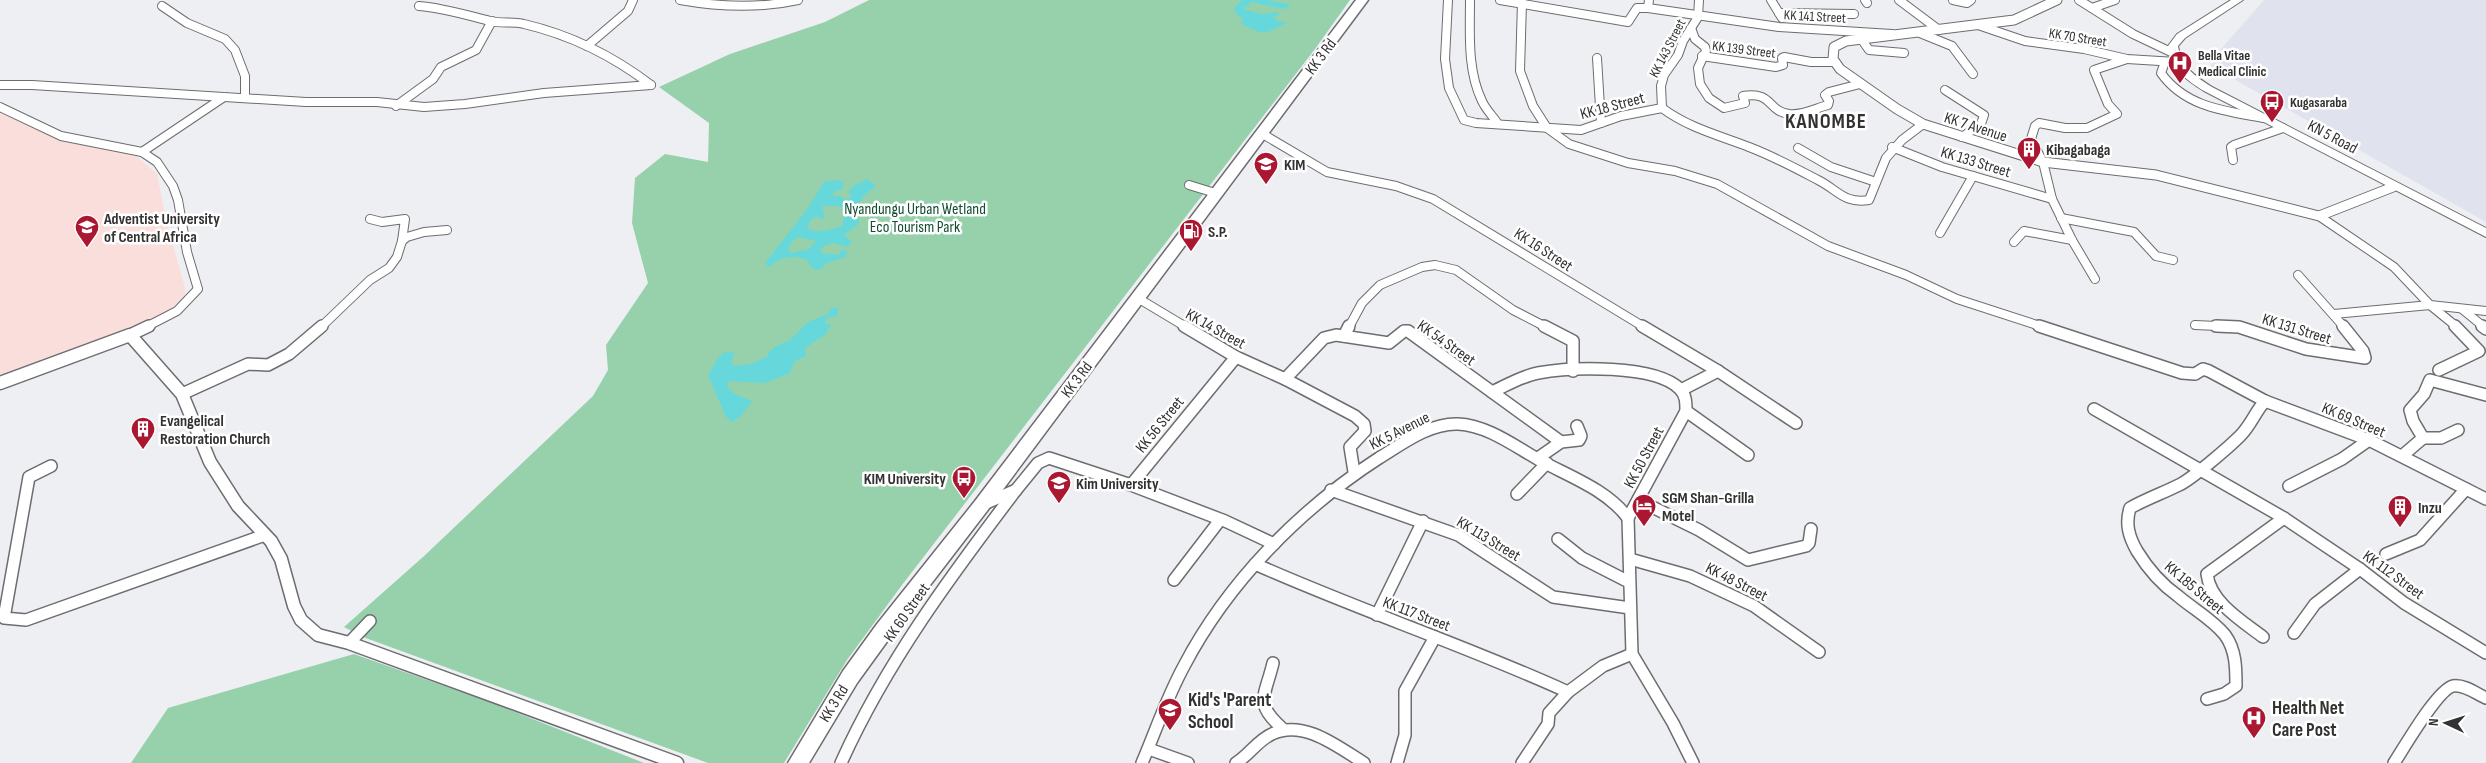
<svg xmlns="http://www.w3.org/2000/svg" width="2486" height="763" viewBox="0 0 2486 763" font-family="'Sofia Sans Condensed',sans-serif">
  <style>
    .built { fill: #e0e3ee }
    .education { fill: #f9dedc }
    .green { fill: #96d1ab }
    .water { fill: #66d8dc; fill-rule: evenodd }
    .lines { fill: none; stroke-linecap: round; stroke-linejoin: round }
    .minor-far1-casing { stroke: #6d6d71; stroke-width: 10 }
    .minor-casing { stroke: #6d6d71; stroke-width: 14 }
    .tertiary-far1-casing { stroke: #6d6d71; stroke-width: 11 }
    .tertiary-casing { stroke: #6d6d71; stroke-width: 15 }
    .secondary-casing { stroke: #6d6d71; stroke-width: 2 }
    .trunk-casing { stroke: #6d6d71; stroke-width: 3 }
    .minor-far1 { stroke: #fff; stroke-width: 8 }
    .minor { stroke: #fff; stroke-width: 11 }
    .tertiary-far1 { stroke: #fff; stroke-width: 9 }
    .tertiary { stroke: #fff; stroke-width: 12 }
    .secondary { fill: #fff; fill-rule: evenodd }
    .trunk { fill: #fff; fill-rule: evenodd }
    .labels { text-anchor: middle; stroke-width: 5; stroke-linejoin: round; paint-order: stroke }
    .far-street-label { font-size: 14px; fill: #323233; stroke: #fff }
    .far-poi-label { font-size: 14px; font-weight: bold; fill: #323233; stroke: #fff; text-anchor: start }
    .street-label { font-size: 16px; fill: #323233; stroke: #fff }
    .poi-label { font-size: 16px; font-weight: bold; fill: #323233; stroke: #fff; text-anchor: start }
    .park-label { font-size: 16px; fill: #124d2f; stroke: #fff }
    .near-poi-label { font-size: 19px; font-weight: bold; fill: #323233; stroke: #fff; text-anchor: start }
    .district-label { font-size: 21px; font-weight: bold; letter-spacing: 1px; fill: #323233; stroke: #fff }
  </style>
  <rect width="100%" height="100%" fill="#eeeff3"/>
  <polygon class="built" points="2264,0 2486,0 2486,222 2211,66 2221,49"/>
  <polygon class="education" points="0,109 40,130 136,156 157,174 167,225 186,291 184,296 169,310 138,326 85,347 0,375"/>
  <g class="green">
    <polygon points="869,0 1350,0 1315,49 902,585 847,660 784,763 708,763 363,637 344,627 423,557 593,396 608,370 606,345 648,283 632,223 635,178 665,154 708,162 709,123 659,87 730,54 825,22"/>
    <polygon points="354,654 495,704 644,763 131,763 168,708"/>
  </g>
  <g class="water">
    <path d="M1242,0H1268L1291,5L1284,9L1251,2L1247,4L1251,6L1243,7V9C1256,11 1263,18 1275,11L1280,15L1274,16L1277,21L1288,22C1271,30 1267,37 1250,28C1245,25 1243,27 1241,21L1244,19L1238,16L1234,8Z"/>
    <path d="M867,179L876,186L865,195L852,212L858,218L859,224L844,235L852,242L848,247L832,243L821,248V253L837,255L842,250L847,251L846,257L826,263L822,269C814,270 811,269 808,261L799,257L783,258L768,267L765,263L806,211L824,182L837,180L843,182V189L833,192V196H840L845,200L851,197L849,192L852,187ZM822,206H840L845,214L842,226C830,229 818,235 807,228L812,218L817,217L825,220ZM798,237L816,241L809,249L791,253L788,249L792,242Z"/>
    <path d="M838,307V316L826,318L825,324H831L825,335L805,348L806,356L794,362L790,373L765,383L729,381L727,387C737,398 743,395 752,402L740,417L732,422L726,417L708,375L718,358L725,352L735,353L731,363L735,366L751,364L766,357L774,347L789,341L808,322L828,314L830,309Z"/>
  </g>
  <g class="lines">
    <defs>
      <g id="minor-far1">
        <path d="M680,0C720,7 758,9 798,0"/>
        <polyline points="1448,0 1445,59 1449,88 1464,120 1476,123 1581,130 1621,116 1662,108"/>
        <path d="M1470,0C1470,33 1467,70 1482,101C1486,110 1493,116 1498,124"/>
        <polyline points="1500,0 1628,22 1637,8 1648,8"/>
        <polyline points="1649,0 1648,8 1779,27 1892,34"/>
        <polyline points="1771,0 1782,18"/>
        <polyline points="1865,0 1867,3"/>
        <polyline points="1899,0 1939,30"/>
        <polyline points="1953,0 1967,3 1971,0"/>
        <polyline points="2079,0 2133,34 2173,53"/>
        <polyline points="1522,2 1520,71 1533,106 1547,128 1569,144 1628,163 1675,171 1717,184 1828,246 1906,275 1957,299 2043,327"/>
        <polyline points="162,6 187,23 225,39 235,50 245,76 245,98"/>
        <path d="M419,6C444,8 466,15 490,21C501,24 513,21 524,24C571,35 613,56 651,85"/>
        <polyline points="2092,8 2115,0"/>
        <polyline points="1779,13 1854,14"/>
        <polyline points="1978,25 2025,41 2084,49 2127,59 2176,62"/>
        <path d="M1691,28L1695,39L1705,47L1706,51L1698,68L1700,84L1709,98L1724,108L1745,103L1743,96C1773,91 1767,111 1789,114C1802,116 1816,108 1828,105L1829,101L1825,95L1829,92L1860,84"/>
        <polyline points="1920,33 1952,46 1973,74"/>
        <polyline points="1862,40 1869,50 1904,53"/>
        <polyline points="587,46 628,11 633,0"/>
        <polyline points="1702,56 1776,67 1783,65 1782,58 1784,57 1811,62 1834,62"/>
        <polyline points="1597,58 1601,123"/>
        <path d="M2165,62L2161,73C2185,107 2225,111 2263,118"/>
        <polyline points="0,85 32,85 306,102 377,102 424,107 465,104 544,93 651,85"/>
        <polyline points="1945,90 1984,115 1981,124 1962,137"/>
        <polyline points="396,106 433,79 441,67 476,50 492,21"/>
        <polyline points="0,107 61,136 142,152 157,162 173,186 178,200 187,252 198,289 177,311 146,327"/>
        <path d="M1662,108C1689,128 1718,135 1749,147C1773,156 1795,168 1818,180C1838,190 1844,204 1869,200L1886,158L1902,140L1923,124"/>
        <polyline points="1662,108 1661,86 1664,75 1678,55 1683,41 1698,17 1699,0"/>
        <polyline points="1261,133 1327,172 1396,186 1433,199 1644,327"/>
        <polyline points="1892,147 1942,167 2052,199"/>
        <polyline points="1798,148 1831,167 1876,182"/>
        <polyline points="142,152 224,97"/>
        <polyline points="2233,160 2231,147 2234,145 2283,128"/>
        <polyline points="1189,185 1215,193"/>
        <polyline points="2319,216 2394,267 2430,305 2457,327"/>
        <polyline points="2061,218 2134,232 2156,256 2173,260"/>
        <polyline points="370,219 382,222 405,219 402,241"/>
        <polyline points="1940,233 1973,176"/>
        <polyline points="2014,242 2024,231 2072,240"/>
        <polyline points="2298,275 2344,327"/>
        <polyline points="2095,279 2072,240 2052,199 2043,162 2031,139 2035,126 2039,123 2065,128 2087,128 2117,114 2108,104 2094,70 2127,59"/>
        <polyline points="1136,297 1186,327"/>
        <polyline points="2462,309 2484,327"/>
        <polyline points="2334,314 2430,305 2486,311"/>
        <polyline points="2195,325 2240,327"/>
        <polyline points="321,327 370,280 389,268 397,257 402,241 407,237 424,232 447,230"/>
        <polyline points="1349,327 1362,303 1380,285 1422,267 1435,265 1456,270 1513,310 1546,327"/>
      </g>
      <g id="minor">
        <polyline points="1184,326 1236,357 1285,379"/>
        <polyline points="1544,326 1573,341 1573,371"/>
        <polyline points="1642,326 1718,371 1796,423"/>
        <polyline points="2039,326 2182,373 2195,374 2203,369 2209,371 2265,401 2369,440 2486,499"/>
        <polyline points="2216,326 2239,327 2306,349 2365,358 2363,351 2343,326"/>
        <polyline points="2482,326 2486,329"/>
        <polyline points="130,335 149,326"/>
        <polyline points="1344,336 1349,326"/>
        <polyline points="1236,357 1131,485 1225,521 1274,544"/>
        <polyline points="2439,370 2479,351 2455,326"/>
        <polyline points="1681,390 1718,371"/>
        <path d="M1492,392C1507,385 1522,376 1538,373C1571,367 1655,364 1680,389C1686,395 1686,403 1686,411L1628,518"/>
        <polyline points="182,394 248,364 268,365 289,354 322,326"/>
        <polyline points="2094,409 2284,518 2360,569 2404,603 2486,653"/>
        <polyline points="1686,411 1748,455"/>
        <polyline points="2423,438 2441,438 2458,430"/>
        <polyline points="2402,456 2423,438 2413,421 2410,410 2424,394 2430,380 2486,395"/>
        <polyline points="1538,458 1561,442 1579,440 1581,436 1577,426"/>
        <polyline points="51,466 29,477 4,618 26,620 265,535"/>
        <polyline points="1354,472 1350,447 1365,431 1364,424 1355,416 1285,379 1324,338 1336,335 1389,343 1404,331 1408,331 1561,442"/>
        <polyline points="2289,486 2342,459 2369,440"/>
        <polyline points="1331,490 1458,535 1553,597 1630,608"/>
        <polyline points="1517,494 1547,463"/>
        <polyline points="1638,500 1699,530 1748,560 1806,546 1809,543 1811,529"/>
        <polyline points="984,504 1016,490 1038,463 1049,458 1131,485"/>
        <polyline points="1558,539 1582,558 1629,582"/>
        <polyline points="2386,554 2420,540 2466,489"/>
        <polyline points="1630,559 1690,576 1754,606 1819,652"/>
        <path d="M1255,564C1358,610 1465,645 1568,692"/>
        <polyline points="1174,580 1220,520"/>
        <polyline points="1377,615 1423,521"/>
        <polyline points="2294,633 2315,604 2360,569"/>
        <path d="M2263,637C2242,621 2210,602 2207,574L2284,518"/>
        <polyline points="349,643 370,621"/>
        <path d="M1273,663C1265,697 1253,703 1284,730"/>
        <path d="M2207,699L2224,694L2236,686C2236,668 2236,650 2225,635C2212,619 2193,609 2178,596C2161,584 2148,569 2137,551C2129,537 2125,524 2130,508C2146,499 2163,493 2179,485C2192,479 2230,446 2240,436C2251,425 2255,412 2265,401"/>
        <polyline points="1149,749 1188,763"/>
        <path d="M841,763C886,663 950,577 1016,490"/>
        <path d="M1142,763C1156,730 1167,697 1184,666C1228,582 1300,509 1379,458C1402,444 1429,423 1458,424C1487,425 1516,447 1541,461C1571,477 1607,490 1628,518L1632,654L1673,723L1693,763"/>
        <path d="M1236,763C1249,755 1258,740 1272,734C1304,719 1338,747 1364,763"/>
        <polyline points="1397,763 1405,735 1405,691 1435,637"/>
        <polyline points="1522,763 1548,724 1549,713 1568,692 1603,666 1632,654"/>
        <path d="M2394,763C2404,748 2437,690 2453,686C2464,684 2477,694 2486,698"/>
      </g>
      <polyline id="tertiary-far1" points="2057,0 2014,20 1846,41 1834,47 1833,59 1840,69 1897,109 1923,124 2043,162 2156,175 2319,216 2393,187"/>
      <polyline id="tertiary" points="0,383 130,335 182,394 210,462 238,506 271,541 281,559 294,606 301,620 318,635 349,643 677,763"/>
      <path id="secondary" d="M2231,0H2243L2185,38L2178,46C2181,67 2195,76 2212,87L2486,228V237L2204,91C2186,80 2170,68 2168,46L2177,34Z"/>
      <polygon id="trunk" points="1356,0 1368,0 987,511 891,636 857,683 809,763 788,763 843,671 877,624 975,501"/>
    </defs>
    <use href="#minor-far1" class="minor-far1-casing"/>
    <use href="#minor" class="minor-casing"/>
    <use href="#tertiary-far1" class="tertiary-far1-casing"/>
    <use href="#tertiary" class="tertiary-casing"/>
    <use href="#secondary" class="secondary-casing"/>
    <use href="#trunk" class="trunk-casing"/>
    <use href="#minor-far1" class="minor-far1"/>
    <use href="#minor" class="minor"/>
    <use href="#tertiary-far1" class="tertiary-far1"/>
    <use href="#tertiary" class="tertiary"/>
    <use href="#secondary" class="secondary"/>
    <use href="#trunk" class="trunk"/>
  </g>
  <defs>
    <symbol id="hospital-pin" viewBox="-11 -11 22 30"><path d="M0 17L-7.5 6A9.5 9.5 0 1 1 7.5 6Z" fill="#ab1631" stroke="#fff"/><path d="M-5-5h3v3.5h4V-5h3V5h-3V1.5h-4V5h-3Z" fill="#fff"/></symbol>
    <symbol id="bus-pin" viewBox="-11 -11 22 30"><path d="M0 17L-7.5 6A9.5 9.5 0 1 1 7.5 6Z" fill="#ab1631" stroke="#fff"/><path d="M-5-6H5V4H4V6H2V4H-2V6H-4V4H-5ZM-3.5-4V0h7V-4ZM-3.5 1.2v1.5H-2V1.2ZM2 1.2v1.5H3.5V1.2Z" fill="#fff"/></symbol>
    <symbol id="building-pin" viewBox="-11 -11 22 30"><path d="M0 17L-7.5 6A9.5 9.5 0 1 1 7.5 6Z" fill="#ab1631" stroke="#fff"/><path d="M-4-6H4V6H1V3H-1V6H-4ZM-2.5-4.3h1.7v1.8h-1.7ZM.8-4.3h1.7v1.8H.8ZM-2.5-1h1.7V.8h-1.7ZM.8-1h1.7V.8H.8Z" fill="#fff"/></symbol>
    <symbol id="school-pin" viewBox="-11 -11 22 30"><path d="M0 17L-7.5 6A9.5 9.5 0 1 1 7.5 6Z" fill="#ab1631" stroke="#fff"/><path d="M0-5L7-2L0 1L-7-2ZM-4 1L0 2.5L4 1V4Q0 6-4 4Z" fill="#fff"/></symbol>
    <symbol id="university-pin" viewBox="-11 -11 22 30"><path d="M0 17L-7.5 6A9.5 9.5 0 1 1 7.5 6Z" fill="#ab1631" stroke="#fff"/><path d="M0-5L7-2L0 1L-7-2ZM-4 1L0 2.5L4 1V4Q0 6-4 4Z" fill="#fff"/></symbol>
    <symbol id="fuel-pin" viewBox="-11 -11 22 30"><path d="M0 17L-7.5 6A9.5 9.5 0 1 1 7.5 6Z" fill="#ab1631" stroke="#fff"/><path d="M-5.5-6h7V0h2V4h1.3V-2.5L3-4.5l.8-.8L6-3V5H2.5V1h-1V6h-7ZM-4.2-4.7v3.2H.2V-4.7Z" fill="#fff"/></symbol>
    <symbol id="hotel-pin" viewBox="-11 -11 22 30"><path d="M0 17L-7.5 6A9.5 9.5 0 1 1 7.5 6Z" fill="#ab1631" stroke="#fff"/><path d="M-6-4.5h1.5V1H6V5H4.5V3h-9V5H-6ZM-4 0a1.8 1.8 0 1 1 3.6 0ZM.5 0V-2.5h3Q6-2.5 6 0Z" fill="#fff"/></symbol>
  </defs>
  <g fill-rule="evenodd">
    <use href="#hospital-pin" x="2166" y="49" width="28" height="38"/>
    <use href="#bus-pin" x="2258" y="88" width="28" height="38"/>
    <use href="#building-pin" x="2015" y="135" width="28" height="38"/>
    <use href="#school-pin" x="1252" y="150" width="28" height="38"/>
    <use href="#university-pin" x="73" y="213" width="28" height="38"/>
    <use href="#fuel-pin" x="1177" y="217" width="28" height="38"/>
    <use href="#building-pin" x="129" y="415" width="28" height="38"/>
    <use href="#bus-pin" x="950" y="464" width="28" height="38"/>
    <use href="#school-pin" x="1045" y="469" width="28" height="38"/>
    <use href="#hotel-pin" x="1630" y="492" width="28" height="38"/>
    <use href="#building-pin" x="2386" y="493" width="28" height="38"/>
    <use href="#school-pin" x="1156" y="696" width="28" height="38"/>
    <use href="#hospital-pin" x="2240" y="704" width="28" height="38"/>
  </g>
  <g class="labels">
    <g class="far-street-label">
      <text transform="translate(1815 16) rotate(3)" y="5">KK 141 Street</text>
      <text transform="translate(2078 37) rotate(9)" y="5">KK 70 Street</text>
      <text transform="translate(1667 48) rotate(-63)" y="5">KK 143 Street</text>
      <text transform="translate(1744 49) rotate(7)" y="5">KK 139 Street</text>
    </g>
    <g class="far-poi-label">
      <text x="2198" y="60">Bella Vitae<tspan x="2198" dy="16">Medical Clinic</tspan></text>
      <text x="2290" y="107">Kugasaraba</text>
    </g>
    <g class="street-label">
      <text transform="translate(1320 56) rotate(-53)" y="6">KK 3 Rd</text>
      <text transform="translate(1612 105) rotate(-15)" y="6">KK 18 Street</text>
      <text transform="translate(1976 126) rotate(18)" y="6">KK 7 Avenue</text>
      <text transform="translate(2333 136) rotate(28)" y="6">KN 5 Road</text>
      <text transform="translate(1976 161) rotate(17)" y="6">KK 133 Street</text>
      <text transform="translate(1544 249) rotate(33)" y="6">KK 16 Street</text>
      <text transform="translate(1216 328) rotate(29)" y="6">KK 14 Street</text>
      <text transform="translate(2297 328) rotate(17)" y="6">KK 131 Street</text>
      <text transform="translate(1447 342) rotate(35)" y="6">KK 54 Street</text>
      <text transform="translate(1076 379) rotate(-53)" y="6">KK 3 Rd</text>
      <text transform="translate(2354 419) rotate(23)" y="6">KK 69 Street</text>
      <text transform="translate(1159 424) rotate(-51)" y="6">KK 56 Street</text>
      <text transform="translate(1399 430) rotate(-27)" y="6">KK 5 Avenue</text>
      <text transform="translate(1643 457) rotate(-62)" y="6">KK 50 Street</text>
      <text transform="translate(1489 538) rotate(31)" y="6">KK 113 Street</text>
      <text transform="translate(2394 574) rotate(36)" y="6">KK 112 Street</text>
      <text transform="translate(1737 581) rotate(27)" y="6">KK 48 Street</text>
      <text transform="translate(2195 587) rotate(40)" y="6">KK 185 Street</text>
      <text transform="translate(906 612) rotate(-55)" y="6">KK 60 Street</text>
      <text transform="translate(1417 613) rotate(21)" y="6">KK 117 Street</text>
      <text transform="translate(833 703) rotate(-58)" y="6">KK 3 Rd</text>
    </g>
    <g class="poi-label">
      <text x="2046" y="155">Kibagabaga</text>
      <text x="1284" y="170">KIM</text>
      <text x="104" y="224">Adventist University<tspan x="104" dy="18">of Central Africa</tspan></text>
      <text x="1208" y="237">S.P.</text>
      <text x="160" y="426">Evangelical<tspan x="160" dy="18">Restoration Church</tspan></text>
      <text x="946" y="484" text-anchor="end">KIM University</text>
      <text x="1076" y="489">Kim University</text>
      <text x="1662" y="503">SGM Shan-Grilla<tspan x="1662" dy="18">Motel</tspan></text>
      <text x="2418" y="513">Inzu</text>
    </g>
    <g class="park-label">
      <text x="915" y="214">Nyandungu Urban Wetland<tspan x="915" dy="18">Eco Tourism Park</tspan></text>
    </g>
    <g class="near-poi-label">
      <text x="1188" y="706">Kid's 'Parent<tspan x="1188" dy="22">School</tspan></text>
      <text x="2272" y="714">Health Net<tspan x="2272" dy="22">Care Post</tspan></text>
    </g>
    <g class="district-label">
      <text x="1826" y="128">KANOMBE</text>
    </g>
  </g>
  <g transform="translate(2446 723) rotate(274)" stroke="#ffffff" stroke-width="4" paint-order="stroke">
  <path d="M0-4L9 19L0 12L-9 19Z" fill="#323233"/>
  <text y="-8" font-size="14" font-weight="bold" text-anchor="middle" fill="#323233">N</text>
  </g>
</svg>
